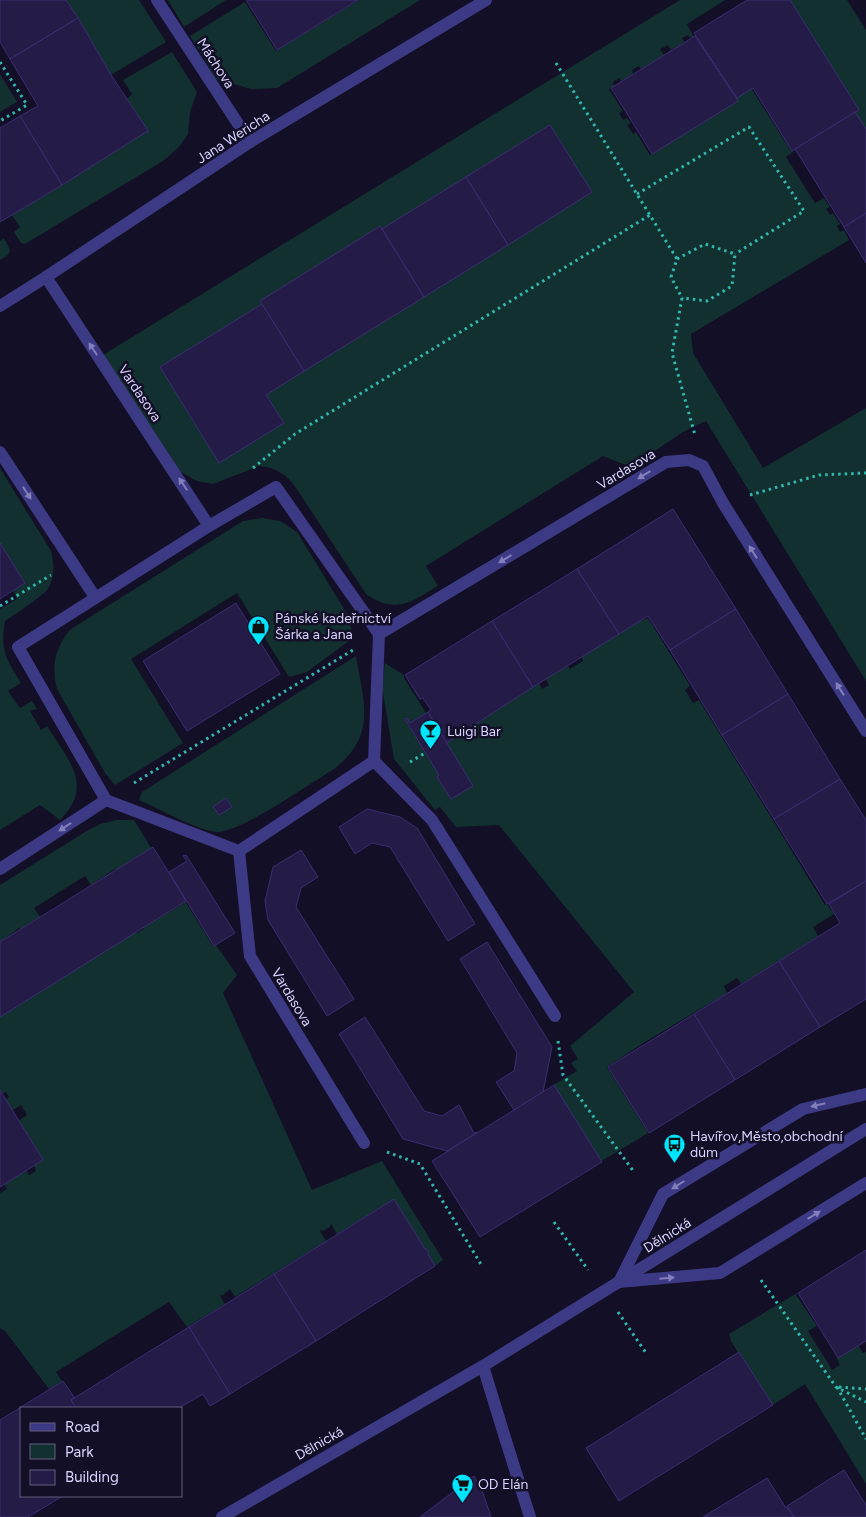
<svg xmlns="http://www.w3.org/2000/svg" width="866" height="1517" viewBox="0 0 866 1517" font-family="Figtree,sans-serif">
  <style>
    .green { fill: #12302f }
    .building { fill: #241b47; stroke: #3b2d73 }
    .lines { fill: none; stroke-linecap: round; stroke-linejoin: round }
    .path { stroke: #2fb8b0; stroke-width: 3; stroke-dasharray: 2.5 4; stroke-linecap: butt }
    .service { stroke: #3d3a85; stroke-width: 12 }
    .minor { stroke: #3d3a85; stroke-width: 12 }
    .tertiary { stroke: #3d3a85; stroke-width: 12 }
    .oneway { fill: #837fbc }
    .labels { text-anchor: middle; stroke-width: 5; stroke-linejoin: round; paint-order: stroke }
    .street-label { font-size: 14px; fill: #d9d4ff; stroke: #130f26 }
    .poi-label { font-size: 14px; fill: #d9d4ff; stroke: #130f26; text-anchor: start }
  </style>
  <rect width="100%" height="100%" fill="#130f26"/>
  <g class="green">
    <polygon points="66,0 139,0 166,42 111,75 78,18"/>
    <polygon points="168,0 226,0 184,27"/>
    <polygon points="359,0 420,0 277,88 251,89 216,79 190,36 245,2 276,51"/>
    <path d="M680,0H725L687,24L694,37L691,38L688,35L682,38L684,42L671,50L668,45L660,49L664,55L641,69L639,66L632,70L633,74L621,81L619,78L613,82L614,86L609,89L623,111L619,113L623,120L627,118L631,123L627,125L633,134L636,132L650,155L734,101L735,98L751,88L791,151L794,150V151L786,157L815,203L824,198L830,207L826,209L830,215L833,213L840,224L837,226L840,232L844,230L849,240L691,334L693,353L763,468L866,408V681L706,421L683,432L631,467L603,456L426,566L438,586C410,602 397,615 366,594L296,488C287,475 276,467 259,466L213,484L197,481L181,472L103,355Z"/>
    <polygon points="788,0 847,0 866,30 866,132"/>
    <polygon points="172,52 197,92 190,112 188,134 179,147 163,161 25,244 21,243 14,232 20,227 12,215 62,185 145,132 126,100 132,94 123,80"/>
    <polygon points="0,74 17,102 0,112"/>
    <polygon points="4,238 10,250 8,255 0,260 0,241"/>
    <path d="M0,468L51,551C54,563 55,575 49,587C45,595 14,615 5,621C0,651 6,659 21,683L8,691L20,708L32,701L37,709L30,711L41,730L47,726C68,760 95,785 60,820L40,805L0,830V609L17,599L13,590L0,546Z"/>
    <path d="M262,518L280,521L297,532L349,617L353,638L307,672L289,677L237,593L131,659L183,743L115,785L105,773L57,689C51,666 55,647 71,629L243,521Z"/>
    <polygon points="648,618 690,686 685,690 693,703 699,700 825,905 827,904 834,914 813,927 818,936 741,984 737,978 724,986 727,993 645,1042 607,1067 648,1133 600,1162 553,1085 577,1071 571,1063 578,1059 570,1046 634,992 499,825 456,827 440,807 435,810 394,759 382,687 385,663 404,675 404,678 426,713 410,723 407,718 405,720 439,775 437,777 451,799 472,786 446,743 539,683 542,689 549,685 546,679 568,666 570,669 583,661 582,657 638,622"/>
    <path d="M356,656C364,704 377,735 334,769C311,783 240,833 217,832C198,831 158,808 139,800L142,792Z"/>
    <polygon points="117,820 134,820 151,848 116,870 115,869 91,885 85,876 34,908 40,917 20,929 19,928 0,942 0,885 85,832 100,824"/>
    <polygon points="185,901 213,946 216,945 237,975 223,993 312,1190 382,1161 443,1260 434,1267 392,1200 337,1234 331,1224 330,1227 323,1231 321,1230 320,1231 326,1241 235,1297 230,1289 222,1296 221,1294 220,1296 225,1304 187,1327 169,1302 56,1372 62,1381 49,1389 5,1331 0,1328 0,1193 7,1189 4,1184 26,1170 29,1175 36,1171 18,1121 27,1115 21,1105 11,1111 5,1101 9,1097 6,1092 1,1094 0,1092 0,1016 39,992 48,988 47,987 136,932 137,933 145,928 144,927 183,904"/>
    <polygon points="797,1293 796,1295 817,1326 808,1331 832,1370 840,1365 837,1359 858,1345 863,1353 866,1352 866,1484 805,1384 771,1406 731,1341 729,1334"/>
  </g>
  <g class="building">
    <polygon points="0,0 66,0 78,18 10,59 0,42"/>
    <polygon points="246,0 358,0 277,50"/>
    <polygon points="747,0 790,0 859,110 792,151 753,88 737,98 694,33"/>
    <polygon points="78,18 111,75 149,132 146,132 62,185 20,116 38,106 10,59"/>
    <polygon points="695,36 738,101 652,154 611,88"/>
    <polygon points="855,112 866,129 866,213 844,227 795,149"/>
    <polygon points="20,116 62,185 0,222 0,128"/>
    <polygon points="550,125 592,192 508,245 466,177"/>
    <polygon points="466,177 508,245 424,297 382,229"/>
    <polygon points="866,213 866,263 844,227"/>
    <polygon points="380,226 424,297 304,371 260,301"/>
    <polygon points="262,304 304,371 266,395 284,423 219,463 160,367"/>
    <polygon points="673,509 736,609 670,650 648,616 619,634 577,569"/>
    <polygon points="0,543 25,583 0,599"/>
    <polygon points="577,569 619,634 533,687 492,621"/>
    <polygon points="236,603 280,674 187,731 143,661"/>
    <polygon points="736,609 788,694 722,735 670,650"/>
    <polygon points="492,621 533,687 446,743 428,712 431,710 423,698 420,699 405,675"/>
    <polygon points="788,694 840,779 774,819 722,735"/>
    <polygon points="428,712 473,786 451,799 437,777 439,775 405,719 407,718 410,723"/>
    <polygon points="840,779 866,820 866,881 827,904 774,819"/>
    <polygon points="226,798 232,807 219,815 213,807"/>
    <polygon points="367,809 400,817 417,828 475,924 448,941 390,847 372,843 355,854 339,827"/>
    <polygon points="153,847 186,901 0,1017 0,942"/>
    <polygon points="301,850 318,877 301,888 296,907 354,999 327,1016 268,920 265,901 273,867"/>
    <polygon points="186,855 235,933 214,946 169,872 187,861 183,856"/>
    <polygon points="866,881 866,999 820,1027 779,961 840,923 829,904"/>
    <polygon points="487,942 552,1047 543,1092 514,1110 496,1082 514,1071 517,1053 460,959"/>
    <polygon points="779,961 820,1027 735,1080 694,1014"/>
    <polygon points="694,1014 735,1080 649,1133 608,1067"/>
    <polygon points="365,1017 424,1111 442,1116 459,1105 474,1133 478,1132 447,1151 403,1139 339,1034"/>
    <polygon points="554,1085 602,1162 480,1237 432,1161"/>
    <polygon points="0,1090 43,1160 0,1187"/>
    <polygon points="394,1199 425,1249 426,1249 429,1253 428,1254 435,1266 316,1341 274,1274"/>
    <polygon points="866,1250 866,1341 838,1358 798,1293"/>
    <polygon points="274,1274 316,1341 230,1394 189,1327"/>
    <polygon points="189,1327 230,1394 210,1406 203,1394 179,1408 76,1408 71,1400"/>
    <polygon points="739,1352 773,1405 619,1501 586,1448"/>
    <polygon points="63,1381 74,1397 71,1400 76,1408 21,1408 21,1496 63,1496 28,1517 0,1517 0,1420"/>
    <polygon points="844,1470 866,1505 866,1517 794,1517 787,1506"/>
    <polygon points="474,1476 482,1490 491,1517 420,1517"/>
    <polygon points="767,1478 786,1508 787,1507 794,1517 703,1517"/>
  </g>
  <g class="lines">
    <g class="path">
      <polyline points="0,62 27,105 0,121"/>
      <polyline points="556,63 677,259 671,277 682,298 672,353 695,435"/>
      <polyline points="637,194 749,127 804,211 735,254"/>
      <polyline points="677,259 705,244 735,254 732,286 707,301 682,298"/>
      <polyline points="253,468 295,434 650,215"/>
      <polyline points="750,495 819,475 866,473"/>
      <polyline points="0,606 51,575"/>
      <polyline points="410,762 425,753"/>
      <polyline points="134,783 353,650"/>
      <polyline points="558,1041 563,1075 634,1172"/>
      <polyline points="387,1152 420,1164 482,1266"/>
      <polyline points="554,1222 588,1270"/>
      <polyline points="761,1280 836,1387 866,1402"/>
      <polyline points="618,1312 646,1353"/>
      <polyline points="837,1387 866,1439"/>
      <polyline points="839,1387 866,1389"/>
    </g>
    <g class="service">
      <polyline points="619,1282 663,1194 803,1109 866,1094"/>
      <polyline points="619,1282 720,1273 866,1183"/>
      <polyline points="506,1441 530,1517"/>
    </g>
    <g class="minor">
      <polyline points="157,0 250,142"/>
      <polyline points="46,277 209,526"/>
      <polyline points="0,306 46,277 250,142 486,0"/>
      <polyline points="0,452 95,597"/>
      <polygon points="276,487 379,634 374,761 239,851 106,800 18,647 209,526"/>
      <polyline points="379,634 666,462 689,460 703,466 723,503 866,731"/>
      <polyline points="374,761 432,820 555,1016"/>
      <polyline points="239,851 250,956 364,1143"/>
      <polyline points="0,869 106,800"/>
      <polyline points="483,1366 506,1441"/>
    </g>
    <polyline class="tertiary" points="222,1517 483,1366 866,1129"/>
  </g>
  <defs><path id="oneway-solid" d="M-6-.8H1V-3.2L6.5 0L1 3.2V.8H-6Z" transform="scale(1.25)"/></defs>
  <g class="oneway">
    <use href="#oneway-solid" transform="translate(93 349) rotate(-123)"/>
    <use href="#oneway-solid" transform="translate(644 475) rotate(149)"/>
    <use href="#oneway-solid" transform="translate(183 484) rotate(-124)"/>
    <use href="#oneway-solid" transform="translate(27 493) rotate(57)"/>
    <use href="#oneway-solid" transform="translate(753 552) rotate(-122)"/>
    <use href="#oneway-solid" transform="translate(505 559) rotate(149)"/>
    <use href="#oneway-solid" transform="translate(840 689) rotate(-122)"/>
    <use href="#oneway-solid" transform="translate(65 827) rotate(147)"/>
    <use href="#oneway-solid" transform="translate(818 1105) rotate(167)"/>
    <use href="#oneway-solid" transform="translate(678 1185) rotate(148)"/>
    <use href="#oneway-solid" transform="translate(814 1215) rotate(-31)"/>
    <use href="#oneway-solid" transform="translate(667 1278) rotate(-5)"/>
  </g>
  <defs>
    <symbol id="shop-pin" viewBox="-11 -11 22 30"><path d="M0 17L-7.5 6A9.5 9.5 0 1 1 7.5 6Z" fill="#00e5ff" stroke="#130f26"/><path d="M-5-2.5h2.3a2.7 3.5 0 0 1 5.4 0H5L5.5 6h-11ZM-1.5-2.5h3a1.5 2.3 0 0 0-3 0Z" fill="#111"/></symbol>
    <symbol id="bar-pin" viewBox="-11 -11 22 30"><path d="M0 17L-7.5 6A9.5 9.5 0 1 1 7.5 6Z" fill="#00e5ff" stroke="#130f26"/><path d="M-6-5H6L.8 .8V4.5H3.5V6h-7V4.5H-.8V.8Z" fill="#111"/></symbol>
    <symbol id="bus-pin" viewBox="-11 -11 22 30"><path d="M0 17L-7.5 6A9.5 9.5 0 1 1 7.5 6Z" fill="#00e5ff" stroke="#130f26"/><path d="M-5-6H5V4H4V6H2V4H-2V6H-4V4H-5ZM-3.5-4V0h7V-4ZM-3.5 1.2v1.5H-2V1.2ZM2 1.2v1.5H3.5V1.2Z" fill="#111"/></symbol>
    <symbol id="supermarket-pin" viewBox="-11 -11 22 30"><path d="M0 17L-7.5 6A9.5 9.5 0 1 1 7.5 6Z" fill="#00e5ff" stroke="#130f26"/><path d="M-6-5.5h2.5l.6 2H6L4.5 2H-2.5L-4.4-4H-6ZM-1.5 3.2a1.3 1.3 0 1 0 .1 0ZM3 3.2a1.3 1.3 0 1 0 .1 0Z" fill="#111"/></symbol>
  </defs>
  <g fill-rule="evenodd">
    <use href="#shop-pin" x="246" y="614" width="25" height="34"/>
    <use href="#bar-pin" x="418" y="718" width="25" height="34"/>
    <use href="#bus-pin" x="662" y="1132" width="25" height="34"/>
    <use href="#supermarket-pin" x="450" y="1472" width="25" height="34"/>
  </g>
  <g class="labels">
    <g class="street-label">
      <text transform="translate(216 63) rotate(57)" y="5">Máchova</text>
      <text transform="translate(233 137) rotate(-33)" y="5">Jana Wericha</text>
      <text transform="translate(140 393) rotate(56)" y="5">Vardasova</text>
      <text transform="translate(626 469) rotate(-31)" y="5">Vardasova</text>
      <text transform="translate(292 997) rotate(59)" y="5">Vardasova</text>
      <text transform="translate(667 1235) rotate(-32)" y="5">Dělnická</text>
      <text transform="translate(319 1443) rotate(-30)" y="5">Dělnická</text>
    </g>
    <g class="poi-label">
      <text x="275" y="623">Pánské kadeřnictví<tspan x="275" dy="16">Šárka a Jana</tspan></text>
      <text x="447" y="736">Luigi Bar</text>
      <text x="690" y="1141">Havířov,Město,obchodní<tspan x="690" dy="16">dům</tspan></text>
      <text x="478" y="1489">OD Elán</text>
    </g>
  </g>
  <rect x="20" y="1407" width="162" height="90" fill="#130f26" stroke="#625e7d"/>
  <rect x="30" y="1423" width="25" height="8" fill="#3d3a85" stroke="#625e7d"/>
  <text x="65" y="1432" font-size="15" fill="#d9d4ff">Road</text>
  <rect x="30" y="1444" width="25" height="15" fill="#12302f" stroke="#625e7d"/>
  <text x="65" y="1457" font-size="15" fill="#d9d4ff">Park</text>
  <rect x="30" y="1470" width="25" height="15" fill="#241b47" stroke="#625e7d"/>
  <text x="65" y="1482" font-size="15" fill="#d9d4ff">Building</text>
</svg>
